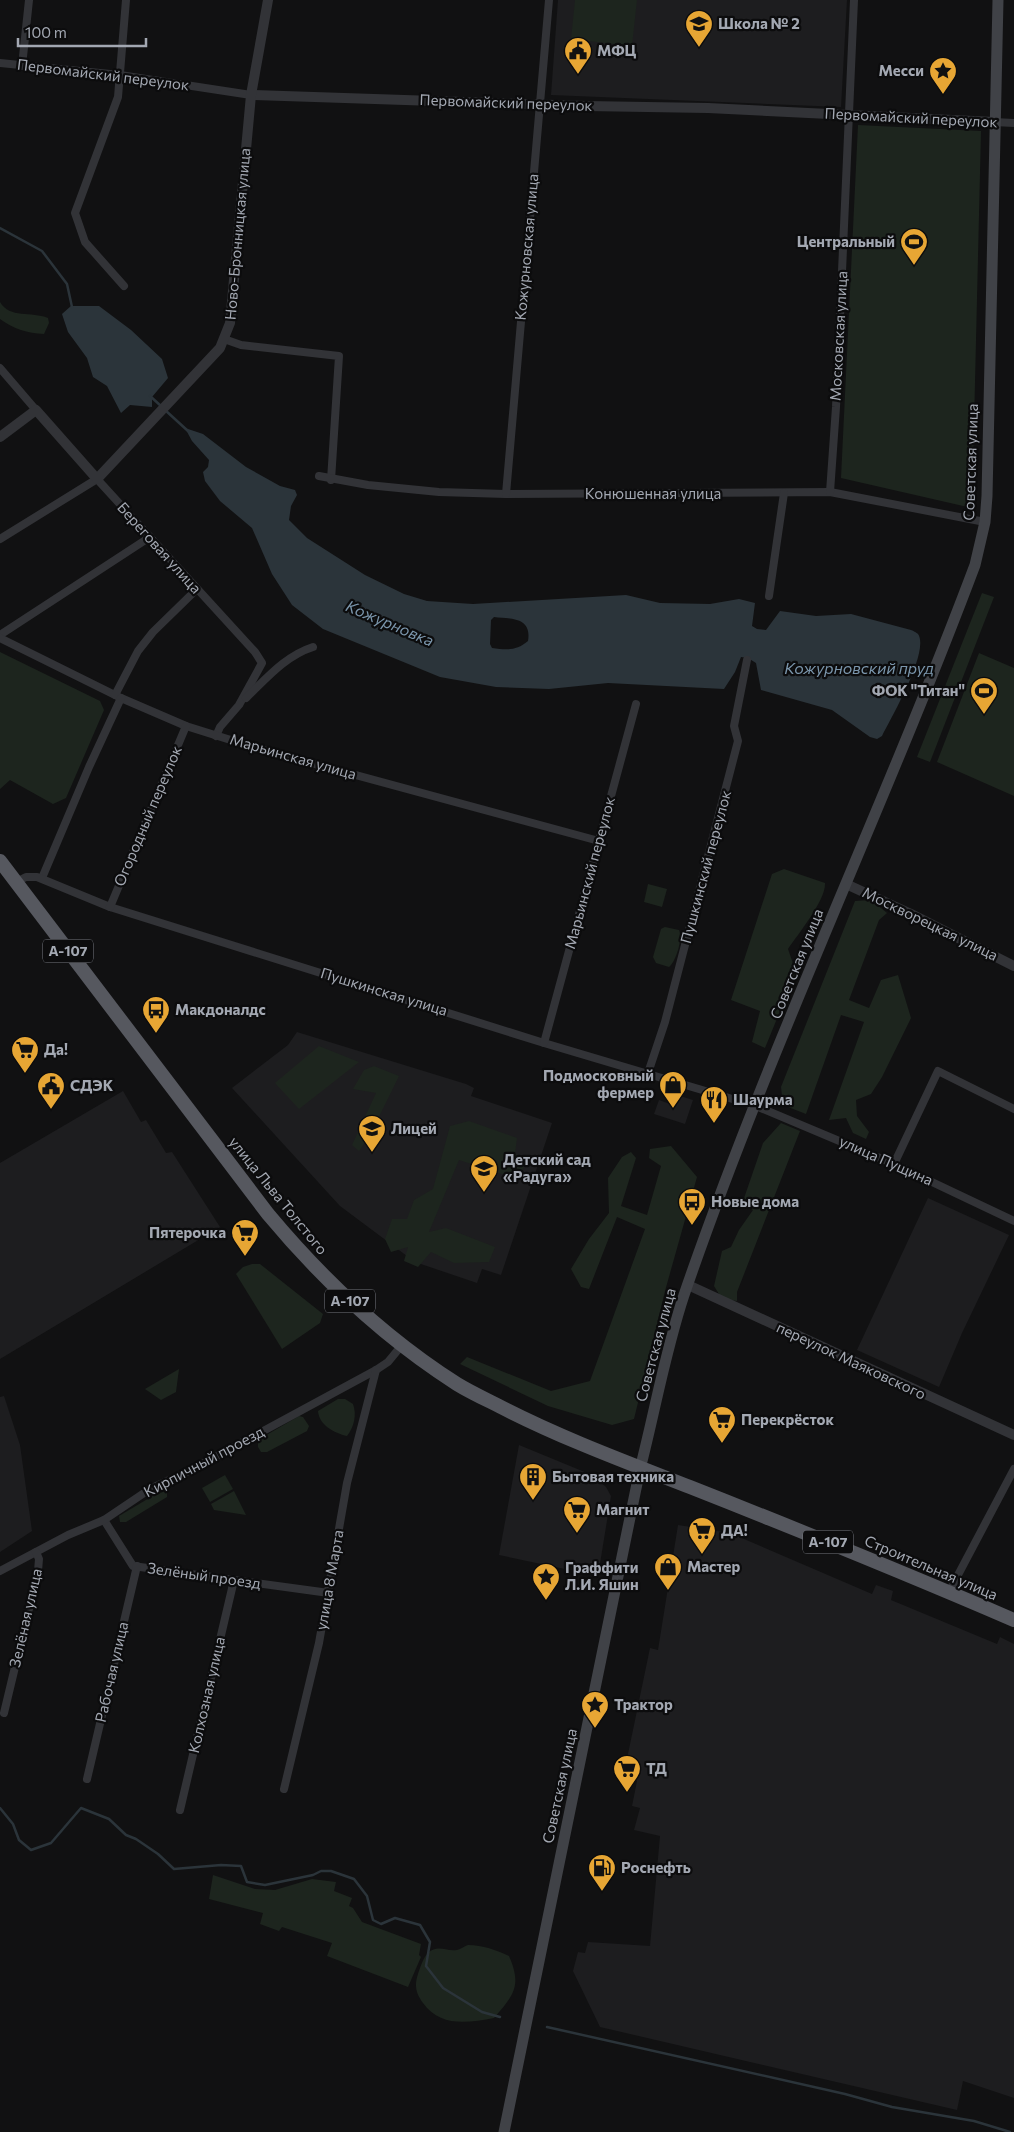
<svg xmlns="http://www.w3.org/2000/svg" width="1014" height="2132" viewBox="0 0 1014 2132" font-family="Commissioner,sans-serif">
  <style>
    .built { fill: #1d1d1f }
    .green { fill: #1d251e }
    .water { fill: #2b343a; fill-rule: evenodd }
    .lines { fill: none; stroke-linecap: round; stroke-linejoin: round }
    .stream { stroke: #2b343a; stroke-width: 2.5 }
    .minor { stroke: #323337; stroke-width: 8 }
    .tertiary { stroke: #323337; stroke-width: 10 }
    .secondary { stroke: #404247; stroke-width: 11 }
    .trunk { stroke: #56585f; stroke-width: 14 }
    .labels { text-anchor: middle; stroke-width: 4.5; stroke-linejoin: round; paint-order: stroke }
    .shield { fill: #0c0c0d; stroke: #767980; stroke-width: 1 }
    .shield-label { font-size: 14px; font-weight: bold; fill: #a3a8b2 }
    .poi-label { font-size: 15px; font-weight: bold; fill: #a3a8b2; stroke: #0c0c0d; text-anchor: start }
    .street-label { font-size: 15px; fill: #a3a8b2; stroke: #0c0c0d }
    .water-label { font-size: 16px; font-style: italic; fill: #7b96ac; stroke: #0c0c0d }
  </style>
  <rect width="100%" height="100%" fill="#111112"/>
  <g class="built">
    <polygon points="558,0 847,0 841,107 551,95"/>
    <polygon points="297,1032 466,1084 474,1088 471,1096 552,1123 501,1275 482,1269 477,1283 415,1262 340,1206 232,1088 288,1045"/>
    <polygon points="123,1091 141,1122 146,1120 166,1153 172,1152 220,1227 0,1359 0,1163"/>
    <polygon points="674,1094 693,1100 685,1124 654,1114 659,1100 670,1104"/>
    <polygon points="928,1198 1009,1235 962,1333 939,1387 857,1350"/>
    <polygon points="4,1396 20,1445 32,1531 0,1552 0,1397"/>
    <polygon points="519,1445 592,1475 606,1487 611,1496 598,1576 499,1555"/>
    <polygon points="678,1525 730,1533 872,1594 876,1585 893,1591 891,1600 997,1644 1000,1637 1014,1644 1014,2098 963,2081 957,2110 600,2027 573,1971 578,1952 585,1953 588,1942 650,1946 660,1836 634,1830 640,1808 632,1806 637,1781 623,1778 650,1648 658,1650"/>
  </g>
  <g class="green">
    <polygon points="575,0 637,0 632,46 571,39"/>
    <polygon points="858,125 981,131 972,508 841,478"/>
    <path d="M0,302C10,319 31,311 48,318L49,323L44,334C27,333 14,329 0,319Z"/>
    <polygon points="982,593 994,597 930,762 917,757"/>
    <polygon points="0,652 100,701 104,710 66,798 53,804 10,780 0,789"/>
    <polygon points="979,653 1014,668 1014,796 937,762"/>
    <path d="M784,869L825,883C826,900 798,934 788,949L796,972L765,1048L752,1042L760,1011L731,1000L772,874Z"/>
    <polygon points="648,884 667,889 662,907 644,902"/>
    <polygon points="871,900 887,913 879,920 849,1000 869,1008 881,980 898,975 911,1018 882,1077 871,1094 856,1100 857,1116 869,1132 866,1139 853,1133 846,1118 829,1120 864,1022 841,1015 806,1114 783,1105 781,1087 855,901"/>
    <path d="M665,927L679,930C683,939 676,961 669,967L656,963L653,957L661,929Z"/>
    <polygon points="319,1046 359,1062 299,1109 275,1083"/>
    <polygon points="374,1066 399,1076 370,1135 359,1151 352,1145 376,1093 353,1089 364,1070"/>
    <polygon points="469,1121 517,1138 515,1154 528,1158 521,1173 502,1174 459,1160 429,1232 446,1228 495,1247 489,1262 454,1263 431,1252 418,1267 404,1261 408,1247 391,1252 385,1239 392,1219 407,1219 414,1200 433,1189 450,1126"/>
    <polygon points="781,1123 800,1131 737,1292 737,1301 722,1299 714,1286 722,1251 731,1247 739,1230 753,1210 742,1204 763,1143"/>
    <polygon points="671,1146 697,1177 665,1291 634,1419 612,1425 548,1406 460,1364 467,1357 551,1391 590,1381 645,1229 617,1217 589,1289 581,1287 571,1269 589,1239 609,1213 608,1178 622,1157 631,1152 636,1158 621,1206 647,1215 661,1166 649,1158 650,1149"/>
    <polygon points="252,1264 260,1264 323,1314 320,1323 282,1349 236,1274 243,1267"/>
    <polygon points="179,1369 176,1392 161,1400 145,1389"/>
    <path d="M338,1399H345L353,1404C357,1415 354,1427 347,1436C334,1433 319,1425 318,1411Z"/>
    <polygon points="299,1416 303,1417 309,1426 307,1431 267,1452 261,1452 258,1447 258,1440"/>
    <polygon points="225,1475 233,1489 210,1502 202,1488"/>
    <polygon points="161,1491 167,1491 167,1497 126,1522 120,1522 119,1516"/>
    <polygon points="234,1491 246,1515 214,1510 211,1504"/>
    <polygon points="213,1875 255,1889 275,1890 312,1879 336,1882 334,1891 352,1898 349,1906 353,1908 362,1922 421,1944 419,1955 421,1957 408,1987 327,1956 332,1943 282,1927 279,1931 260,1924 263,1913 209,1899"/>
    <path d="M468,1945C483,1945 496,1950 509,1956C522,1986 514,1995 494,2018C467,2023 440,2027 423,2003C416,1993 414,1986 418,1974C420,1968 423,1958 428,1953C438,1944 446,1952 457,1950C461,1949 465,1946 468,1945Z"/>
  </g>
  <g class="water">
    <polygon points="71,306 99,306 131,330 162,359 168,378 152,397 152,407 130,405 121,413 107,386 93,377 87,358 68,332 62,314"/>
    <path d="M185,428L203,434L246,467L280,486L295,490L297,495L291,506L289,520L307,538L365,575L404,594L427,601L473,604L626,595L660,603L710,604L739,599L755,603L752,626L757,629L766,630L780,611L816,616L851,614L911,630C912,630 917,633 918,634C930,651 891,718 882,736L877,739L870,737L832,710L761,690L756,663L748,658L741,657L735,672L724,689L608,683L549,689L496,687L440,677L323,629L292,605L272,574L252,528L220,501L205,481L203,472L208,467L209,460L192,441ZM494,617C511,619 532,617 528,641C516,651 507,650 492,648L490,644L491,620Z"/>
  </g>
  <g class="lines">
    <g class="stream">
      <polyline points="0,228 42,251 67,284 72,307"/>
      <polyline points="150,396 161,406"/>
      <polyline points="165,410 188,431"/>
      <polyline points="0,1808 13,1824 19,1840 31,1850 51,1843 81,1808 109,1819 126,1835 136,1839 158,1854 174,1869 221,1865 241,1866 247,1882 265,1885 313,1875 321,1871 331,1871 354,1879 367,1896 373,1920 381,1924 395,1918 420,1925 430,1942 426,1966 443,1988 482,2012 500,2017"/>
      <polyline points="547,2027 845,2094 892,2107 974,2121 1010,2132"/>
    </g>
    <g class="minor">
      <polyline points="0,63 120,75 251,95"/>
      <polyline points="22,66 29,0"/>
      <polyline points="994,122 1014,123"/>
      <polyline points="124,286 85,242 75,213 118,97 126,0"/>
      <polyline points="224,339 241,345 339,356 331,480"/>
      <polyline points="0,368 36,410"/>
      <polyline points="319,476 368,485 439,492 506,494 830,492 985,522"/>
      <polyline points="830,492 836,407 854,0"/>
      <polyline points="506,494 549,0"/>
      <polyline points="0,539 97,479 255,652 262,663 239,705 220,727 216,736"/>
      <polyline points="769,596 784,493"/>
      <polyline points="0,635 150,537"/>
      <polyline points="0,638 121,698 186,726 256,748 599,841"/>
      <polyline points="115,695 138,651 153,632 196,590"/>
      <path d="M246,698C266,679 285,656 313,647"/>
      <polyline points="42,878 89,767 121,698"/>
      <polyline points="16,882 26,877 37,877 110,907 544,1043 756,1106 894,1164 1014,1221"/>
      <polyline points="110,907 186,726"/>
      <polyline points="544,1043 636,704"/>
      <polyline points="648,1073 665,1022 738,741 734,726 747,660"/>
      <polyline points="894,1164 938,1071 1014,1109"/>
      <polyline points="104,1520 133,1566 329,1593"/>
      <polyline points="0,1571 68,1535 104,1520 150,1489 193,1469 376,1370 388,1362 402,1345"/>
      <polyline points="949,1592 1014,1469"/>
      <polyline points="4,1713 38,1571 39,1559 36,1552"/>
      <polyline points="87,1779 137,1566"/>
      <polyline points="284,1789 319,1643 347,1483 376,1370"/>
      <polyline points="180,1810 234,1580"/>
    </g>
    <g class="tertiary">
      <polyline points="251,95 586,106 708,108 994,122"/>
      <polyline points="0,437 36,410 97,479 220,348 230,323 251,95 268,0"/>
      <polyline points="846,884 911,914 1014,966"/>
      <polyline points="688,1285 1014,1435"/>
    </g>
    <path class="secondary" d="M504,2132L640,1469C655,1411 665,1352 684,1295C769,1047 883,810 975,565L985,522L987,496L998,0"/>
    <path class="trunk" d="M0,861L268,1214C323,1280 385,1338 457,1384C470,1392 485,1399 499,1406C561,1438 626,1462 690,1487C799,1530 907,1574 1014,1620"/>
  </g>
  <defs>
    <symbol id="school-pin" viewBox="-11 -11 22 30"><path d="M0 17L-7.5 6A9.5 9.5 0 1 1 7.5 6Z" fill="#e7a634" stroke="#0c0c0d"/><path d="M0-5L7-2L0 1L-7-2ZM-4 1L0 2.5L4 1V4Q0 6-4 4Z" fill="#111"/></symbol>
    <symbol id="civic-pin" viewBox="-11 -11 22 30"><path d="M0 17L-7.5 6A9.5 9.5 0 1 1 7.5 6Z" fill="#e7a634" stroke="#0c0c0d"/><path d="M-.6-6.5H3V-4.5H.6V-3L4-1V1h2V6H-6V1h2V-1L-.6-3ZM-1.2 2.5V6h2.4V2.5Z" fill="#111"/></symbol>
    <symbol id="sight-pin" viewBox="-11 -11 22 30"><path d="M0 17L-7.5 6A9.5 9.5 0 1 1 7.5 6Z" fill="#e7a634" stroke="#0c0c0d"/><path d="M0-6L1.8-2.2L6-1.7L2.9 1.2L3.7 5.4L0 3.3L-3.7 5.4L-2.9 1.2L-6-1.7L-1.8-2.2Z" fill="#111"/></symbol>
    <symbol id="stadium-pin" viewBox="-11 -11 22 30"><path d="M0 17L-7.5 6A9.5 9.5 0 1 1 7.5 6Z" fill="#e7a634" stroke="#0c0c0d"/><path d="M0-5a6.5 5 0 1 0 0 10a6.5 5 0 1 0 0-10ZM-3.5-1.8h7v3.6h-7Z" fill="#111"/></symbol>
    <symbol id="bus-pin" viewBox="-11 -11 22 30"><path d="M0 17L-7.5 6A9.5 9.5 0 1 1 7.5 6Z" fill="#e7a634" stroke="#0c0c0d"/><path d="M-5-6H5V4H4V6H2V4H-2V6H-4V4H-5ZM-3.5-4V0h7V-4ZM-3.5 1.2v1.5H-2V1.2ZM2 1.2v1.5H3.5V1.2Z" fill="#111"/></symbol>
    <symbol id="supermarket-pin" viewBox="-11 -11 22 30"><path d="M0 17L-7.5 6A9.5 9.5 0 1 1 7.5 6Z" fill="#e7a634" stroke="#0c0c0d"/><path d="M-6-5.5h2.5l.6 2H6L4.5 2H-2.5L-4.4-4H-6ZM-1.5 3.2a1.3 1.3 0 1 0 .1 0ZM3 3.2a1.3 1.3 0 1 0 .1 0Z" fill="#111"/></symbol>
    <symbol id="shop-pin" viewBox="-11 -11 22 30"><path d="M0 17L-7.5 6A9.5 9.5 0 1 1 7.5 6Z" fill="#e7a634" stroke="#0c0c0d"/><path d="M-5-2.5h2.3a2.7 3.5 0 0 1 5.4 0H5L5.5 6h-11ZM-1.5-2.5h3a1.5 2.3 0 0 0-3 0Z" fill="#111"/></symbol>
    <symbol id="restaurant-pin" viewBox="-11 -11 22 30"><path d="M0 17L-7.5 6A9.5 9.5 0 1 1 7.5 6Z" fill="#e7a634" stroke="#0c0c0d"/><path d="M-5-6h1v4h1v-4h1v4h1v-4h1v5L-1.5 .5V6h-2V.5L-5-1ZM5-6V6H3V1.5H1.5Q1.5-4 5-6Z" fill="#111"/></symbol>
    <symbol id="building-pin" viewBox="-11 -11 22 30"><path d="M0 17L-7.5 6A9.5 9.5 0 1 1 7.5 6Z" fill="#e7a634" stroke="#0c0c0d"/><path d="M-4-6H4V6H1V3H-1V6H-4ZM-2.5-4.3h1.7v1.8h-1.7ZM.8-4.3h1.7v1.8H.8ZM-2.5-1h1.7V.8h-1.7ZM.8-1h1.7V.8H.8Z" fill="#111"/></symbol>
    <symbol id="fuel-pin" viewBox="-11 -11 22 30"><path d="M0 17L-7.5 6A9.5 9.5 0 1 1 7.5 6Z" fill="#e7a634" stroke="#0c0c0d"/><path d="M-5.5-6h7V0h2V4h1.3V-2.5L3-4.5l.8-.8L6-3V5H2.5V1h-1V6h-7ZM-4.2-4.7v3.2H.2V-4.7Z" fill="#111"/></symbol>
  </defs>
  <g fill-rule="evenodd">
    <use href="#school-pin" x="683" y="8" width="32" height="43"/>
    <use href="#civic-pin" x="562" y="35" width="32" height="43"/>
    <use href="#sight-pin" x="927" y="55" width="32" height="43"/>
    <use href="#stadium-pin" x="898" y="226" width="32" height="43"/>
    <use href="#stadium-pin" x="968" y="675" width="32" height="43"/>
    <use href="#bus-pin" x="140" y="994" width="32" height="43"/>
    <use href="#supermarket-pin" x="9" y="1034" width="32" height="43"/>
    <use href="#shop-pin" x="657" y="1069" width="32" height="43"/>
    <use href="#civic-pin" x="35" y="1070" width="32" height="43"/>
    <use href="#restaurant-pin" x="698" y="1084" width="32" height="43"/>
    <use href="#school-pin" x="356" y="1113" width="32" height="43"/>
    <use href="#school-pin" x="468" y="1153" width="32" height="43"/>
    <use href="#bus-pin" x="676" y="1186" width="32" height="43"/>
    <use href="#supermarket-pin" x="229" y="1217" width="32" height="43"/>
    <use href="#supermarket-pin" x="706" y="1404" width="32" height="43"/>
    <use href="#building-pin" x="517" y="1461" width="32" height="43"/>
    <use href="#supermarket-pin" x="561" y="1494" width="32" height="43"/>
    <use href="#supermarket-pin" x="686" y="1515" width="32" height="43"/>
    <use href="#shop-pin" x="652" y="1551" width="32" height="43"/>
    <use href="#sight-pin" x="530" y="1561" width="32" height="43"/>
    <use href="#sight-pin" x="579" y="1689" width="32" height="43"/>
    <use href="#supermarket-pin" x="611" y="1753" width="32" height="43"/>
    <use href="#fuel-pin" x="586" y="1852" width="32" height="43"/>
  </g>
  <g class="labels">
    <g class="shield">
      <rect x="43" y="939.5" width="50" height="23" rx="4"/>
      <rect x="325" y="1289.5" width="50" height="23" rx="4"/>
      <rect x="803" y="1530.5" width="50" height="23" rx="4"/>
    </g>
    <g class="shield-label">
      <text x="68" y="956">А-107</text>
      <text x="350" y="1306">А-107</text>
      <text x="828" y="1547">А-107</text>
    </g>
    <g class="poi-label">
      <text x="718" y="29">Школа № 2</text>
      <text x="597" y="56">МФЦ</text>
      <text x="924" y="76" text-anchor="end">Месси</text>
      <text x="895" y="247" text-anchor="end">Центральный</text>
      <text x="965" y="696" text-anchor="end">ФОК "Титан"</text>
      <text x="175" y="1015">Макдоналдс</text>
      <text x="44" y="1055">Да!</text>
      <text x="654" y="1081" text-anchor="end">Подмосковный<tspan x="654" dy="17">фермер</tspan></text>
      <text x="70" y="1091">СДЭК</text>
      <text x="733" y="1105">Шаурма</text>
      <text x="391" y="1134">Лицей</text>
      <text x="503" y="1165">Детский сад<tspan x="503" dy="17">«Радуга»</tspan></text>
      <text x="711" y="1207">Новые дома</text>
      <text x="226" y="1238" text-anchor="end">Пятерочка</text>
      <text x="741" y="1425">Перекрёсток</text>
      <text x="552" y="1482">Бытовая техника</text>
      <text x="596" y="1515">Магнит</text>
      <text x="721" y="1536">ДА!</text>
      <text x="687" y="1572">Мастер</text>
      <text x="565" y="1573">Граффити<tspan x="565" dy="17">Л.И. Яшин</tspan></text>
      <text x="614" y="1710">Трактор</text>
      <text x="646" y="1774">ТД</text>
      <text x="621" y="1873">Роснефть</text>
    </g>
    <g class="street-label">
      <text transform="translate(103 75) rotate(7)" y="5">Первомайский переулок</text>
      <text transform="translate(506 103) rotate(2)" y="5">Первомайский переулок</text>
      <text transform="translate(911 118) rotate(3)" y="5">Первомайский переулок</text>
      <text transform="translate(238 234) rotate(-85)" y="5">Ново-Бронницкая улица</text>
      <text transform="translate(527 247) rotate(-85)" y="5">Кожурновская улица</text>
      <text transform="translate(839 336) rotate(-87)" y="5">Московская улица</text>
      <text transform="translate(971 462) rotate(-88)" y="5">Советская улица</text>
      <text x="653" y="499">Конюшенная улица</text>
      <text transform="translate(159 548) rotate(48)" y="5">Береговая улица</text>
      <text transform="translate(293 757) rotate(16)" y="5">Марьинская улица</text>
      <text transform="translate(148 816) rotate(-67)" y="5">Огородный переулок</text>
      <text transform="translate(706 867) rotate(-75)" y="5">Пушкинский переулок</text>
      <text transform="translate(590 873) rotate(-75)" y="5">Марьинский переулок</text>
      <text transform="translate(930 924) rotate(26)" y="5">Москворецкая улица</text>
      <text transform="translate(797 964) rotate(-68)" y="5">Советская улица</text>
      <text transform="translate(384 992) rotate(17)" y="5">Пушкинская улица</text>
      <text transform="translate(886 1161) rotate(24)" y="5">улица Пущина</text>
      <text transform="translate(278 1196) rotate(51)" y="5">улица Льва Толстого</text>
      <text transform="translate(656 1345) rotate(-75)" y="5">Советская улица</text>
      <text transform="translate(851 1361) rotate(25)" y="5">переулок Маяковского</text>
      <text transform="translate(204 1462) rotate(-28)" y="5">Кирпичный проезд</text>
      <text transform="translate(931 1568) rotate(23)" y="5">Строительная улица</text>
      <text transform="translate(204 1576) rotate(8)" y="5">Зелёный проезд</text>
      <text transform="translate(330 1580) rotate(-80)" y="5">улица 8 Марта</text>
      <text transform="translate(26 1618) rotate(-77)" y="5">Зелёная улица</text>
      <text transform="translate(112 1672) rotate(-77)" y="5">Рабочая улица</text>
      <text transform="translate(207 1695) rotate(-77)" y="5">Колхозная улица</text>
      <text transform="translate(560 1786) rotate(-78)" y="5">Советская улица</text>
    </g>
    <g class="water-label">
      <text transform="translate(390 623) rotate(23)" y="6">Кожурновка</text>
      <text x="859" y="674">Кожурновский пруд</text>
    </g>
  </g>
  <path d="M18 38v8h128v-8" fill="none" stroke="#a3a8b2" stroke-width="2.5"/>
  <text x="25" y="38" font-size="15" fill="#a3a8b2" stroke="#0c0c0d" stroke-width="4" paint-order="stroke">100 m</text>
</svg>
